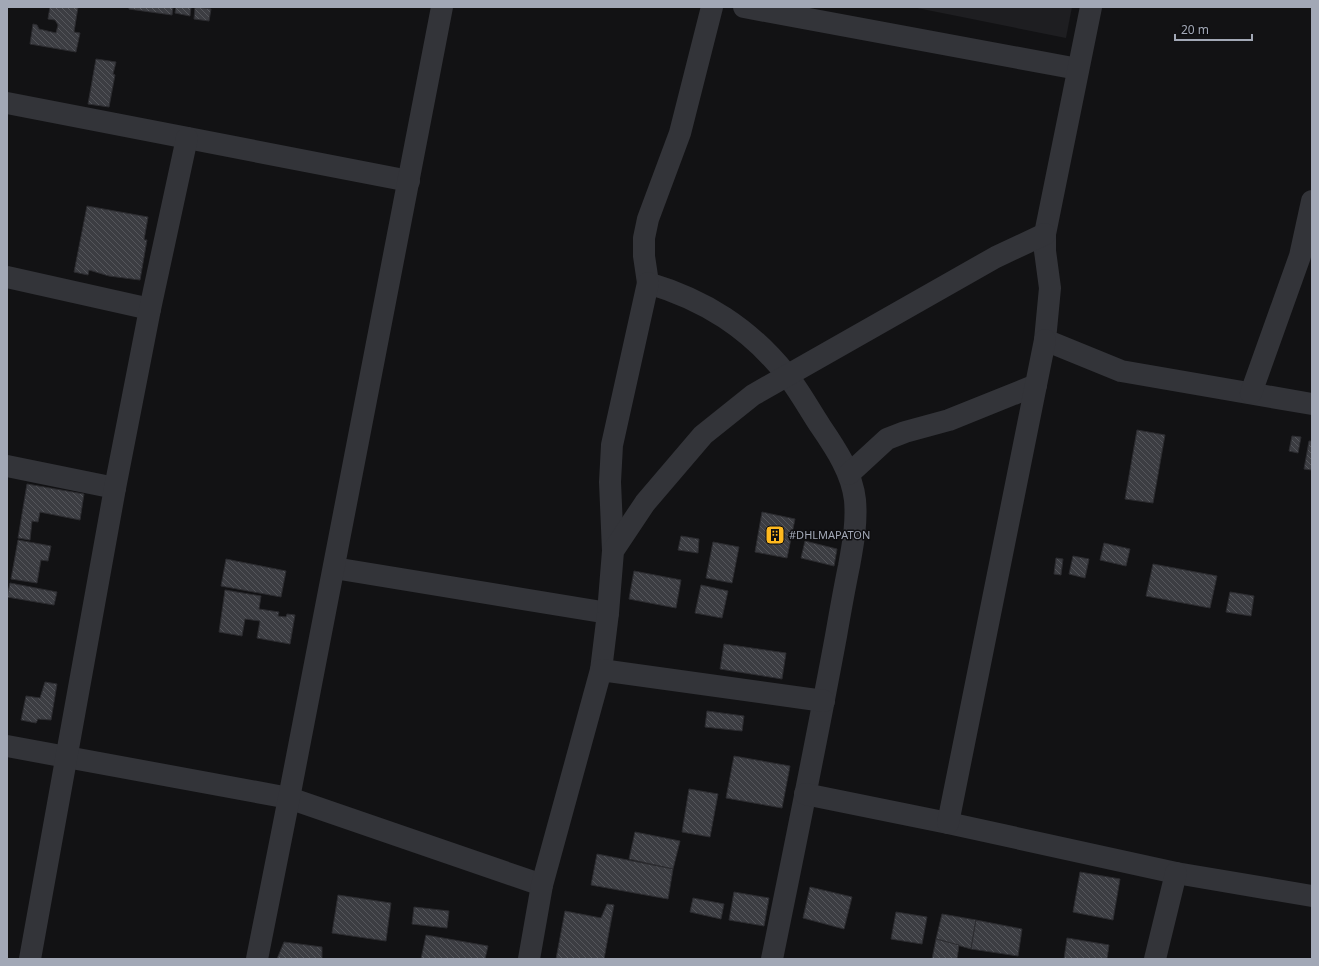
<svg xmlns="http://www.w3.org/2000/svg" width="1319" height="966" viewBox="0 0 1319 966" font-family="'Noto Sans',sans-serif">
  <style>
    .built { fill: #1e1e21 }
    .building { fill: url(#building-back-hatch); stroke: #2c2c30 }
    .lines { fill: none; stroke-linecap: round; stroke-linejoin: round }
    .minor { stroke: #333439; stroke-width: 22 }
    .labels { text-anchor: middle; stroke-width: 3; stroke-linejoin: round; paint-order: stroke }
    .poi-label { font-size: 11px; fill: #a2a8b6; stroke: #0d0d0f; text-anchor: start }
  </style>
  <defs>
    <pattern id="building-back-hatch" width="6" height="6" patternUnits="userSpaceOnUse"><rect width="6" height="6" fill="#3c3d42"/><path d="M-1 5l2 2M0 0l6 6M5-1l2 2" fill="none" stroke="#55565b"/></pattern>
  </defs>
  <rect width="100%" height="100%" fill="#121214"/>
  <polygon class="built" points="912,7 1072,7 1066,38"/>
  <g class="building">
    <polygon points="50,7 78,7 74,32 80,33 76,52 30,44 33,24 37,25 39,29 56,33 58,25 55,20 48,19"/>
    <polygon points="129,7 173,7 172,15 129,9"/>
    <polygon points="176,7 191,7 190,16 175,13"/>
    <polygon points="195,7 211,9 209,21 194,19"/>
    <polygon points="96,59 116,62 113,74 115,75 109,107 88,104"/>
    <polygon points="87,206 148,217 144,240 147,240 140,280 109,276 89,270 88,275 74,272"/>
    <polygon points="1137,430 1165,435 1153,503 1125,499"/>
    <polygon points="1292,436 1301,437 1298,453 1289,451"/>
    <polygon points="1309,441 1312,441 1312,470 1304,469"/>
    <polygon points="27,484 84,494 80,520 40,512 38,522 32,521 30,540 18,538"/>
    <polygon points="762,512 795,519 787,558 755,552"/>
    <polygon points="681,536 699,539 698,553 678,550"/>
    <polygon points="18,540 51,546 48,561 41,560 37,583 11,579"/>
    <polygon points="805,541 837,549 834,566 801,558"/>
    <polygon points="713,542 739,547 732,583 706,578"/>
    <polygon points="1104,543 1130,549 1126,566 1100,560"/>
    <polygon points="1073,556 1089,559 1085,578 1069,574"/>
    <polygon points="1056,558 1063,559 1061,575 1054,574"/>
    <polygon points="226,559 286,571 281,597 221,586"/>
    <polygon points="1153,564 1217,576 1210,608 1146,596"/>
    <polygon points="634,571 681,580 676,608 629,599"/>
    <polygon points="10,583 57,592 54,605 7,597"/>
    <polygon points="701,585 728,591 722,618 695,613"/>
    <polygon points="225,590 261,596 259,609 279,612 278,616 286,617 287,614 295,615 290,644 257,638 260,621 245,619 242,636 219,632"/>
    <polygon points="1230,592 1254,596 1251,616 1226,612"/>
    <polygon points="724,644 786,653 782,679 720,669"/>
    <polygon points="45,682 57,684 51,720 38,719 36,723 21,720 26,696 40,698"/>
    <polygon points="707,711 744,716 742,731 705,727"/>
    <polygon points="734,756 790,766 782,808 726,798"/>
    <polygon points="689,789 718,794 710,837 682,832"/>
    <polygon points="635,832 680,841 673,869 629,859"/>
    <polygon points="597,854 673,869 668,899 591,885"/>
    <polygon points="1080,872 1120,879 1113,920 1073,912"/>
    <polygon points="810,887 852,897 844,929 803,918"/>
    <polygon points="734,892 769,898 764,926 729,920"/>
    <polygon points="338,895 391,903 386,941 332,933"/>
    <polygon points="693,898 724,904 721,919 690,912"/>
    <polygon points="607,904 614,905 604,959 556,959 565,911 601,918"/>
    <polygon points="414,907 449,911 447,928 412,924"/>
    <polygon points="896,912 927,917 922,944 891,939"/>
    <polygon points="942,914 976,920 971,949 936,939"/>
    <polygon points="976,920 1022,929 1018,956 971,949"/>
    <polygon points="426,935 488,946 485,959 421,959"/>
    <polygon points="1067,938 1109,945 1107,959 1064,959"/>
    <polygon points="936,939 959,945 957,959 932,959"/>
    <polygon points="284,942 322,947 322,959 277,959"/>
  </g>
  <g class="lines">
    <g class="minor">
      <path d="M712,7L680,133L648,219L644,238V256L648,283C705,300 749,328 786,374C799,390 809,409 821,427C836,449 852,473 855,500C857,523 853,544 849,566C844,590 840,613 836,636C816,744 794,851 772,959"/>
      <polyline points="744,7 1078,69"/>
      <polyline points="1091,7 1045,234 1045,251 1050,288 1045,340 1121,371 1312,404"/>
      <polyline points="7,103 409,181"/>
      <polyline points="7,277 150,309"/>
      <polyline points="1251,393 1300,256 1312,201"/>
      <polyline points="7,466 115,488"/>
      <polyline points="849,474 887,439 905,432 949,420 1036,385"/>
      <polyline points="613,551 610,482 612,445 648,283"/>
      <polyline points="334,568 608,613"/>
      <polyline points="601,670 608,613 613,551 645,503 703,435 753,395 996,257 1045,234"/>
      <polyline points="7,746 289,798 542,885"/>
      <polyline points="805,794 948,823 1176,873 1312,896"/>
      <polyline points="948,823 1045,340"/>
      <polyline points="30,959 115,488 150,309 187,138"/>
      <polyline points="257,959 289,798 442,7"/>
      <polyline points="529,959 542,885 601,670 824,701"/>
      <polyline points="1155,959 1176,873"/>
    </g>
  </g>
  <defs>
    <symbol id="building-square" viewBox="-11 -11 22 22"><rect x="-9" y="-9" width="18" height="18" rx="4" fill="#ffb91f" stroke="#0d0d0f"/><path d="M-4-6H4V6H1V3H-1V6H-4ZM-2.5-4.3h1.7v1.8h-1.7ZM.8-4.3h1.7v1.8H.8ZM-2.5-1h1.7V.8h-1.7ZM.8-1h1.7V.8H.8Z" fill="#111"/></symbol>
  </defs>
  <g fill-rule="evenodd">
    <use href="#building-square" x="764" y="524" width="22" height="22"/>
  </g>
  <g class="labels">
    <g class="poi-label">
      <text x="789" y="539">#DHLMAPATON</text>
    </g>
  </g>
  <rect width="1319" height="966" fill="none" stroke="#a2a8b6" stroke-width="16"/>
  <path d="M1175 34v6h77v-6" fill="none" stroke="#a2a8b6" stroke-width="2"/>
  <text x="1181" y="34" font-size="12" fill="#a2a8b6" stroke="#0d0d0f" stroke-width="3" paint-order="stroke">20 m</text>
</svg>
